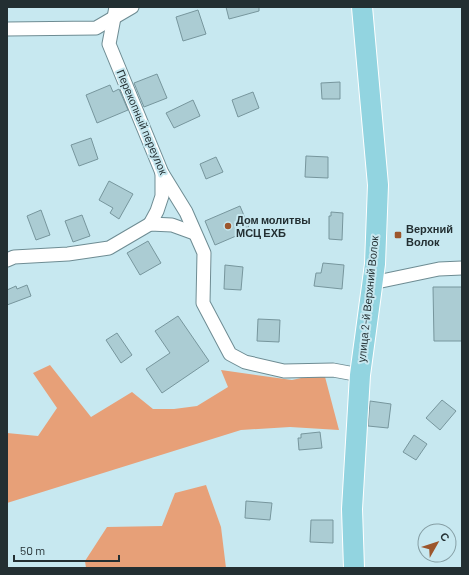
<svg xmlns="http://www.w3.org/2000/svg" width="469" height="575" viewBox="0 0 469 575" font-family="Barlow,sans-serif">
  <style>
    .forest { fill: #e7a078 }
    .building { fill: #abccd3; stroke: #77969d }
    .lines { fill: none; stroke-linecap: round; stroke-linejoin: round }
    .minor-casing { stroke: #6e8c93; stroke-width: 15 }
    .primary-casing { stroke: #fff; stroke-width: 22 }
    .minor { stroke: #fff; stroke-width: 13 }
    .primary { stroke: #92d4e0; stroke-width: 20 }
    .poi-dot { fill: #9c562c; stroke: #c7e8f0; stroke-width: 1.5 }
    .labels { text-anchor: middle; stroke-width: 4; stroke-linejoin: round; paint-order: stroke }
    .street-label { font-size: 11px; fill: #232f32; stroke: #c7e8f0 }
    .poi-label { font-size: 11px; font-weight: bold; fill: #232f32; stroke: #c7e8f0; text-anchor: start }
  </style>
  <rect width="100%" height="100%" fill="#c7e8f0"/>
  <g class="forest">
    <polygon points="50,365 91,417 132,392 153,409 174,409 197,406 228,387 221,370 292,380 324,373 339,430 290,427 241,430 7,503 7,433 38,436 57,408 33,373"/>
    <polygon points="206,485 221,527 226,568 86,568 85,561 107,527 162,526 175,493"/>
  </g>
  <g class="building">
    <polygon points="226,7 259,7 259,11 229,19"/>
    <polygon points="198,10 206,34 183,41 176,17"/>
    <polygon points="157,74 167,98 144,107 134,83"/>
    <polygon points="340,82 340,99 322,99 321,83"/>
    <polygon points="110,85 113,92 119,89 128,110 97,123 86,95"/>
    <polygon points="253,92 259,108 238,117 232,100"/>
    <polygon points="193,100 200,116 174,128 166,113"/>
    <polygon points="91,138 98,159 79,166 71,145"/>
    <polygon points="306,156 328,157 328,178 305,177"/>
    <polygon points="216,157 223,172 206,179 200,164"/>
    <polygon points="109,181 133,194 119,219 110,213 113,208 99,200"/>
    <polygon points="240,206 250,230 215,245 205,221"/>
    <polygon points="41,210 50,235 36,240 27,216"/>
    <polygon points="331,212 343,213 342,240 329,239 329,216 331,216"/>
    <polygon points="82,215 90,236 73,242 65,221"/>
    <polygon points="148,241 161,263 140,275 127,253"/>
    <polygon points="323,263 344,265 342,289 314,286 316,273 321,273"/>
    <polygon points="225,265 243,267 241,290 224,289"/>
    <polygon points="27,285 31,296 7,305 7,290 16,286 17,289"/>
    <polygon points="433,287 462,287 462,341 434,341"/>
    <polygon points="178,316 209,361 162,393 146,369 170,353 155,331"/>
    <polygon points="258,319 280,320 279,342 257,341"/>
    <polygon points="117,333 132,355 121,363 106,340"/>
    <polygon points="442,400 456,411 440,430 426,418"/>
    <polygon points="370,401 391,404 388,428 368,426"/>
    <polygon points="320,432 322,448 299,450 298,438 301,438 301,434"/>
    <polygon points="414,435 427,444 416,460 403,452"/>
    <polygon points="246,501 272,503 270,520 245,518"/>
    <polygon points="311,520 333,520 333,543 310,542"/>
  </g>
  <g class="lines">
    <defs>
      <g id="minor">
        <polyline points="116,7 109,44 162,173 186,212 204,253 203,303 230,354 245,362 284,371 333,370 360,375"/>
        <polyline points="7,29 96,28 132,7"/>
        <polyline points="150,224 157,211 162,196 162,173"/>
        <polyline points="7,260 14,257 68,254 109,248 150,224 172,225 194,233"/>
        <polyline points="372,283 439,269 462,268"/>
      </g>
      <polyline id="primary" points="354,568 352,509 360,375 375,264 378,185 362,7"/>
    </defs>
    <use href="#minor" class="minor-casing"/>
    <use href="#primary" class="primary-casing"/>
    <use href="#minor" class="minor"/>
    <use href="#primary" class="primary"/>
  </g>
  <g class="poi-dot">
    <circle cx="228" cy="226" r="4"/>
    <rect x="394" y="231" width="8" height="8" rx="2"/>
  </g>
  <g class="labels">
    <g class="street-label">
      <text transform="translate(142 122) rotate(67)" y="4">Перекопный переулок</text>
      <text transform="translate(368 299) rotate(-84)" y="4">улица 2-й Верхний Волок</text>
    </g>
    <g class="poi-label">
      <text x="236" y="224">Дом молитвы<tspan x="236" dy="13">МСЦ ЕХБ</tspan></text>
      <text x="406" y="233">Верхний<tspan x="406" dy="13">Волок</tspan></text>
    </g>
  </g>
  <rect width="469" height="575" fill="none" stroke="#232f32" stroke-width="16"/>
  <g transform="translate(437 543) rotate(51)"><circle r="19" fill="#c7e8f0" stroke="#859ea4"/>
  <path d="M0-3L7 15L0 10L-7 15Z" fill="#9c562c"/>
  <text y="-6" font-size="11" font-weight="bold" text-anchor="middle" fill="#232f32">С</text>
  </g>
  <path d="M14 555v6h105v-6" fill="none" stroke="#232f32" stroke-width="2"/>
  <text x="20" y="555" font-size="12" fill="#232f32" stroke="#c7e8f0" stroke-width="3" paint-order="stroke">50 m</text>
</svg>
